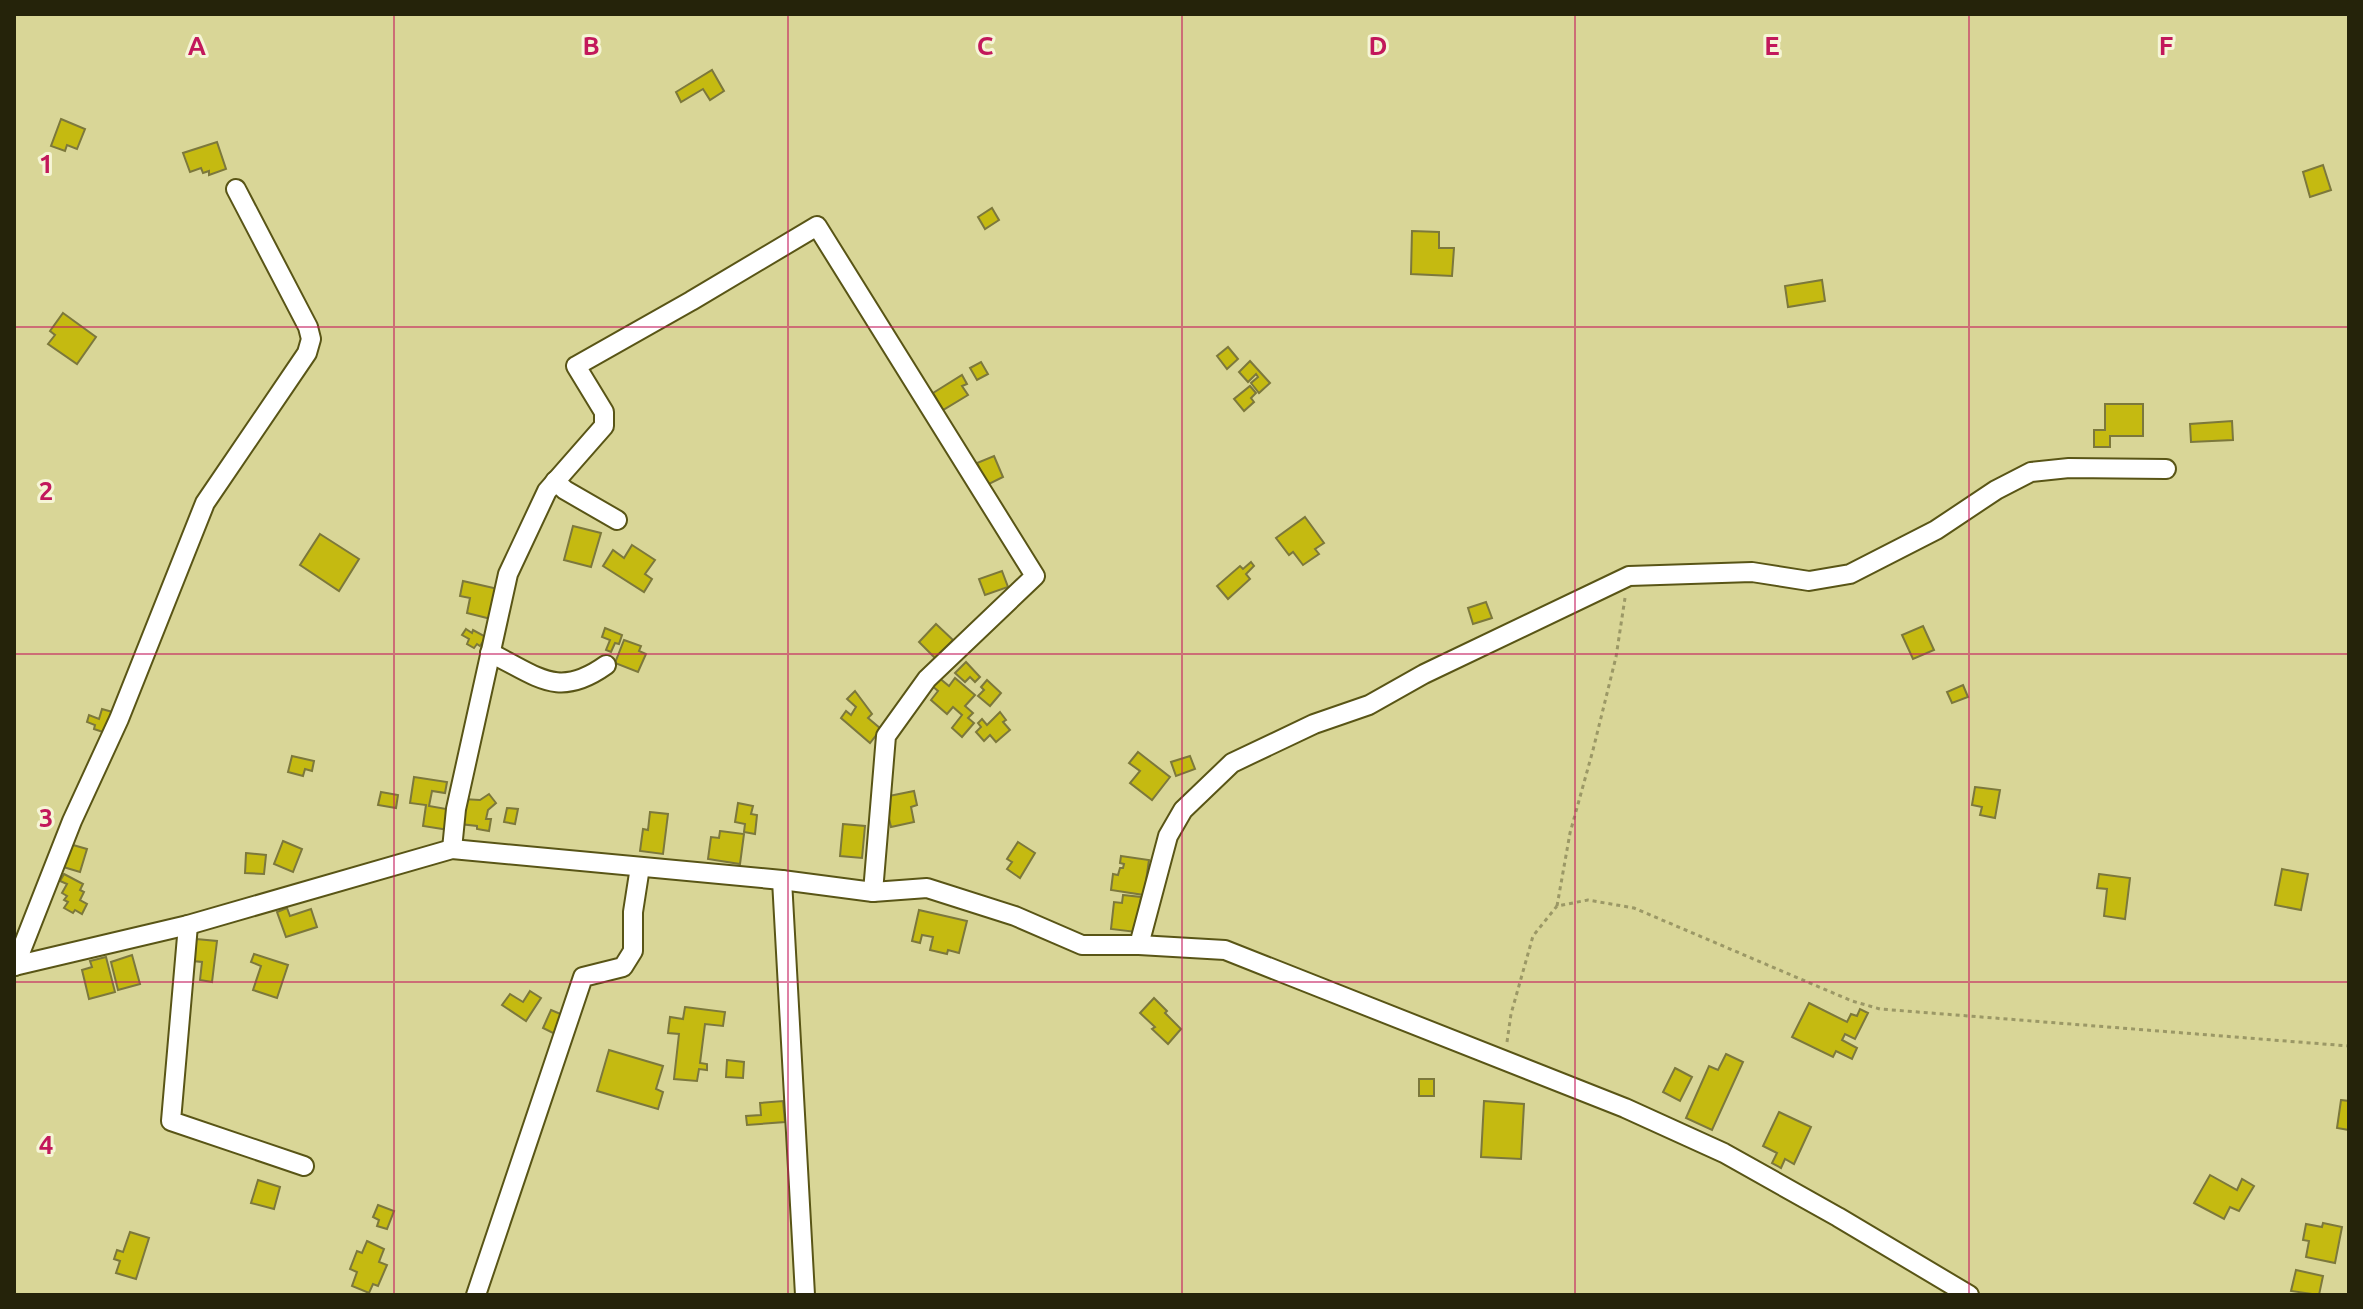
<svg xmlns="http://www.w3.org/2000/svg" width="2363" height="1309" viewBox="0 0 2363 1309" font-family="Ubuntu,sans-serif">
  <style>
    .building { fill: #c5ba11; stroke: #7c783c; stroke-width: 2 }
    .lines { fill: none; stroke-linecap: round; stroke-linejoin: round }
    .minor-casing { stroke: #595516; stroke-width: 22 }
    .path { stroke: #9b9866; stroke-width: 3; stroke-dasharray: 4 4; stroke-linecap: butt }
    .minor { stroke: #fff; stroke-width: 18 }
    .grid { fill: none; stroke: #c2185b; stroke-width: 2; stroke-opacity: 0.55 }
    .grid-label { font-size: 26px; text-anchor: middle; font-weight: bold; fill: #c2185b; stroke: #f6f5d6; stroke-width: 6; stroke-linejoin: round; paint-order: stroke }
  </style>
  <rect width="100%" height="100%" fill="#d9d697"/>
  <g class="building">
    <polygon points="712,70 724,91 710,100 703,89 681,102 676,92"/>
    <polygon points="61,119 85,129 77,149 67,145 65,151 51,146"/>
    <polygon points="217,142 226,169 209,175 209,171 203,173 201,168 190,172 183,153"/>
    <polygon points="2323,165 2331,190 2310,197 2303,172"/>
    <polygon points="992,208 999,220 985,229 978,217"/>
    <polygon points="1412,231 1439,232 1439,248 1454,248 1452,276 1411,274"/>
    <polygon points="1822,280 1825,301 1788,307 1785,286"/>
    <polygon points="63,313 96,337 77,364 48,344 55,335 50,331"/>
    <polygon points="1228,347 1238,359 1227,369 1217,356"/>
    <polygon points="1250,361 1270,383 1259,393 1251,383 1258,377 1256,374 1248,382 1239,372"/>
    <polygon points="981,362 988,374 977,380 970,368"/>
    <polygon points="962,375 967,384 962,386 968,395 943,410 933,393"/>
    <polygon points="1250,386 1256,393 1251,398 1254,402 1244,411 1234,399"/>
    <polygon points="2105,404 2143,404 2143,436 2110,436 2110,447 2094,447 2094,430 2105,430"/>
    <polygon points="2232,421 2233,440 2191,442 2190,424"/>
    <polygon points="994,456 1003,477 987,485 977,463"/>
    <polygon points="1305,517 1324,543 1315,549 1319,554 1303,565 1293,552 1289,555 1276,538"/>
    <polygon points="573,526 601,533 591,567 564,560"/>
    <polygon points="320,534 359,559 339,591 300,565"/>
    <polygon points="632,545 655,560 645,574 652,579 644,592 603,566 613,550 624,558"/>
    <polygon points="1251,562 1254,566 1246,574 1250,579 1228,599 1217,586 1240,566 1243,569"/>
    <polygon points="1002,571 1008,587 985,595 979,579"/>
    <polygon points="463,581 498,589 491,619 467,613 470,598 460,596"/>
    <polygon points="1486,602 1492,618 1473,624 1468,608"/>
    <polygon points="936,624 953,640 935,658 919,642"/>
    <polygon points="1923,626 1934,650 1913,659 1902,635"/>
    <polygon points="605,628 622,635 619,644 615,643 611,652 606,650 610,640 602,637"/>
    <polygon points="466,629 472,633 473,630 486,637 480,646 477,644 474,648 467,644 469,639 462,635"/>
    <polygon points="624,640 641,646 639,651 646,654 638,672 615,663"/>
    <polygon points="966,662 980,677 975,682 970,677 965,682 955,673"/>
    <polygon points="938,677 949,686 955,678 975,695 965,706 973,713 968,718 974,723 962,737 952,728 962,715 953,707 947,714 931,700 938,691 931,685"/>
    <polygon points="987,680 1001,693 990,706 978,696 984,690 981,687"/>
    <polygon points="1963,685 1968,697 1952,703 1947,692"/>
    <polygon points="855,691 872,714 868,718 881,729 870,743 841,718 846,711 851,715 856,707 847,699"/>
    <polygon points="102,709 116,713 109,734 94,729 95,725 87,722 89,715 99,719"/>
    <polygon points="1000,712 1006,720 1003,722 1010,730 996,742 990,735 984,741 976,732 981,727 978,723 982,719 987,725"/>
    <polygon points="1138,752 1170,777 1152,800 1130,783 1140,771 1129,763"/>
    <polygon points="292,756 314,761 312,771 305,769 303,776 288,772"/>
    <polygon points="1190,756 1195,769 1176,776 1171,762"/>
    <polygon points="414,777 447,782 445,793 432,791 429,806 452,810 449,830 423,826 426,805 410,803"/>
    <polygon points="1975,787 2000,790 1995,818 1980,815 1982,807 1972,805"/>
    <polygon points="914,791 917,805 911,807 914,822 891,827 884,797"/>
    <polygon points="381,792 398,795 396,808 378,805"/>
    <polygon points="489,794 496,803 488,810 486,819 491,819 489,831 477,829 477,826 460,824 463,799 480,800"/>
    <polygon points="738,803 753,806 751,814 757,815 755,834 744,832 745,824 735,822"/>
    <polygon points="507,808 518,809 515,824 504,822"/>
    <polygon points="650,812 668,814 663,854 640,851 643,829 648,830"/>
    <polygon points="843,824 865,826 862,858 840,856"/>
    <polygon points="720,831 744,834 740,864 708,859 711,837 719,838"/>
    <polygon points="283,841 302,849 293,872 274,864"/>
    <polygon points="1018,842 1035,853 1020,878 1007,869 1012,862 1007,859"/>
    <polygon points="66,843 87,849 80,872 60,866"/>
    <polygon points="246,853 266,855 264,874 245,873"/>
    <polygon points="1121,856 1149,860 1144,895 1111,890 1113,874 1118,875 1120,868 1123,868 1124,864 1120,863"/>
    <polygon points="2282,869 2308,874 2301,910 2275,905"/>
    <polygon points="64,874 83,884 80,890 84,892 80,900 87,904 82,914 75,910 73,913 64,908 68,902 64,900 67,896 62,893 67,884 60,881"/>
    <polygon points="2099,874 2130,878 2125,919 2104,916 2107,889 2097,888"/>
    <polygon points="1123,895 1141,897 1136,932 1111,929 1114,902 1122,903"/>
    <polygon points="287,908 290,916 311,909 317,927 286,937 277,912"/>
    <polygon points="919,910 967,921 959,953 948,950 947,954 930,950 933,937 922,935 920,943 912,941"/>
    <polygon points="196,939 217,941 212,982 200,980 202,962 193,961"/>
    <polygon points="254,954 288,965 277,998 253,990 261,966 251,962"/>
    <polygon points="132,955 140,984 118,990 111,962"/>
    <polygon points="106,957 115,992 89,999 82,970 92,967 90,961"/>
    <polygon points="530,991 541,998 526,1021 502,1005 510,994 523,1002"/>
    <polygon points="1154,998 1167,1011 1165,1013 1181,1029 1168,1044 1152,1029 1155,1027 1140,1013"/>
    <polygon points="1809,1003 1847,1022 1851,1014 1857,1016 1860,1009 1868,1013 1855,1039 1845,1034 1842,1040 1857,1048 1852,1059 1836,1051 1833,1057 1792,1037"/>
    <polygon points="685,1007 725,1012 723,1026 705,1024 700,1063 707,1064 707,1070 699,1069 697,1081 674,1079 679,1034 668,1033 670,1017 683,1019"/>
    <polygon points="551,1010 563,1015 555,1034 543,1028"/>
    <polygon points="609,1050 663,1066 656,1089 663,1092 658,1109 597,1091"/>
    <polygon points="1726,1054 1743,1062 1712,1130 1686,1118 1709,1066 1718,1070"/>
    <polygon points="727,1060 744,1062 743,1078 726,1077"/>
    <polygon points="1675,1068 1692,1077 1680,1101 1663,1092"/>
    <rect x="1419" y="1079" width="15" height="17"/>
    <polygon points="2341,1100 2349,1101 2349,1130 2337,1128"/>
    <polygon points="783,1101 785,1122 747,1125 746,1116 761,1115 760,1103"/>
    <polygon points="1484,1101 1524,1104 1521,1159 1481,1157"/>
    <polygon points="1779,1112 1811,1127 1794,1164 1785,1159 1781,1168 1772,1163 1777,1153 1763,1146"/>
    <polygon points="2210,1175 2237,1190 2242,1179 2254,1186 2239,1211 2230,1207 2224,1219 2194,1203"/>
    <polygon points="258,1180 280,1187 274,1209 251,1203"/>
    <polygon points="378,1205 394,1211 387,1229 377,1226 379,1220 373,1217"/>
    <polygon points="2323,1223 2342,1227 2335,1263 2306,1257 2309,1241 2303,1240 2306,1224 2322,1227"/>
    <polygon points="130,1232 149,1238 136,1279 116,1273 120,1261 114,1259 117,1250 123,1252"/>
    <polygon points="367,1241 384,1249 379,1262 387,1265 378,1286 373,1284 369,1293 352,1286 357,1272 350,1269 357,1251 362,1253"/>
    <polygon points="2296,1270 2323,1276 2319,1295 2291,1291"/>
  </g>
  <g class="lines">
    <defs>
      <g id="minor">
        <polyline points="555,481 565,490 617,520"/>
        <path d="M490,653C537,675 557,700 606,665"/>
        <polyline points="452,849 456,809 508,574 547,491 604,426 604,412 576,366 691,301 817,226 1035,576 927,679 886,736 873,892"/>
        <polyline points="782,880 805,1295"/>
        <polyline points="188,925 171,1121 304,1166"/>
        <polyline points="1139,945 1168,836 1183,810 1232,763 1314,724 1369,705 1424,674 1629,576 1752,572 1809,581 1850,574 1936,530 1996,490 2031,472 2069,468 2166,469"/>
        <polyline points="14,966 188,925 452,849 782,880 873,892 927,888 1015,916 1082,945 1139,945 1225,950 1625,1108 1724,1153 1838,1217 1969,1295"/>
        <polyline points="15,966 72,821 119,719 205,503 307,353 311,339 308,327 236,189"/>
        <polyline points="476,1295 583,977 623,967 633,951 633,912 640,867"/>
      </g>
    </defs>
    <use href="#minor" class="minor-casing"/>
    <g class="path">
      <polyline points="1557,906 1570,833 1593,750 1616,657 1625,598"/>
      <polyline points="1507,1042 1511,1014 1533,936 1557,906 1588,900 1634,908 1852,1001 1880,1009 2349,1046"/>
    </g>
    <use href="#minor" class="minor"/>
  </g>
  <path class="grid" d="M394,14V1295M788,14V1295M1182,14V1295M1575,14V1295M1969,14V1295M14,327H2349M14,654H2349M14,982H2349"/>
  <g class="grid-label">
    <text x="197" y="55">A</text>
    <text x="591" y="55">B</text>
    <text x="985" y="55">C</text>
    <text x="1378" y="55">D</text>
    <text x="1772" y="55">E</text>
    <text x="2166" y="55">F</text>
    <text x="46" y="173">1</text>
    <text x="46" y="500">2</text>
    <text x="46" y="827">3</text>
    <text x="46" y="1154">4</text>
  </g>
  <rect width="2363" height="1309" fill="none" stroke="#25230a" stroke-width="32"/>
</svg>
